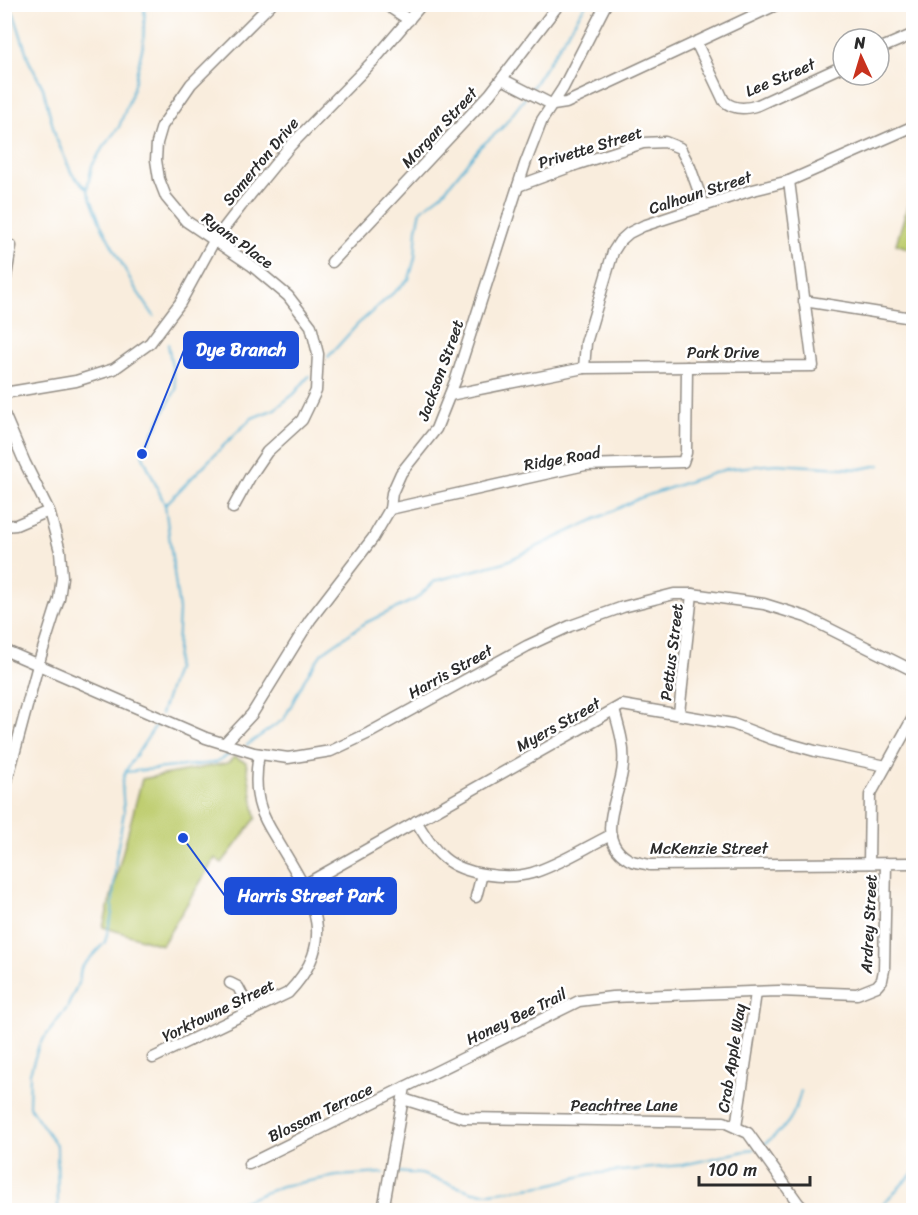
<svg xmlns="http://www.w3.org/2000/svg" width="918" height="1215" viewBox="0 0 918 1215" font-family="Sriracha,sans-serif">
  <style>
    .green { fill: #bfce71; stroke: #757c4e; stroke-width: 1.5 }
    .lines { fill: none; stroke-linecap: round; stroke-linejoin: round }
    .stream { stroke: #56b1d4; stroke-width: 2 }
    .minor-casing { stroke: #928c84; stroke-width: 13 }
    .minor { stroke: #fff; stroke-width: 10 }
    .labels { text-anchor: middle; stroke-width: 5; stroke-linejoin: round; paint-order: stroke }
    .street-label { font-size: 16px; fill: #2b2b2b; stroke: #fff }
    .leader { fill: none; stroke: #1d4ed8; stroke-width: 2 }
    .callout-dot { fill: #1d4ed8; stroke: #fff; stroke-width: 2 }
    .callout { fill: #1d4ed8; stroke: #1d4ed8; stroke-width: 2 }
    .callout-label { font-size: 18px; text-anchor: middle; font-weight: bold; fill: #fff }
  </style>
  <rect width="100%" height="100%" fill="#fff"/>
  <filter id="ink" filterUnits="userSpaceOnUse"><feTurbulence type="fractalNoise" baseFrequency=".0167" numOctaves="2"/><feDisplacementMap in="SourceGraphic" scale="12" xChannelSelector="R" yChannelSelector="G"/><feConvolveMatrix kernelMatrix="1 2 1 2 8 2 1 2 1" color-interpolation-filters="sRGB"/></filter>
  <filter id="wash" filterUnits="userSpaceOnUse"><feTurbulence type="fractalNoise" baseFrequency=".008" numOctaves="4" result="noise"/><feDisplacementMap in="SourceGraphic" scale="24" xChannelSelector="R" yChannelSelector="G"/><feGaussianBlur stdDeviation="1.35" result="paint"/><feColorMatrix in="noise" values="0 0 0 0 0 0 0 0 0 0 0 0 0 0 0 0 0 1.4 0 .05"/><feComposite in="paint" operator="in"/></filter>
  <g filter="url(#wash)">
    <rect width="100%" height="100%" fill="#f9eddd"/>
    <g class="green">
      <polygon points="913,188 913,250 896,244"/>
      <polygon points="234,757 246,762 256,818 222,863 215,858 162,945 103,927 142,779 228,763"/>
    </g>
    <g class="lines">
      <g class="stream">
        <polyline points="5,4 14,14 29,61 43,88 56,138 72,174 87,189 101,225 135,288 154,316"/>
        <polyline points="532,88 586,4"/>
        <polyline points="87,189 92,166 103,147 119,127 132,93 143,45 145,4"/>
        <polyline points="328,357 358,324 409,279 415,258 417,229 421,210 442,194 480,147 501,129 525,98"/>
        <polyline points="165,505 233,436 252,418 275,409 294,394 309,376"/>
        <polyline points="161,714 176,669 179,610 165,505 142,454 176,389 168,344"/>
        <polyline points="247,745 284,719 307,675 322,653 365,623 416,599 435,581 505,562 640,498 726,469 776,464 860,469 880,465"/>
        <polyline points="125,772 214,763 234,752"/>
        <path d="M763,1145C786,1128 794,1119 801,1091"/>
        <polyline points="396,1172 421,1174 473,1192 490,1193 548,1185 590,1174 683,1165 754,1149"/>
        <polyline points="58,1210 57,1146 29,1106 30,1073 39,1045 67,1008 79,981 81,968 105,942 112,914 116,857 124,812 122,783 125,772 158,722"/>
        <polyline points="221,1210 282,1186 337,1176 383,1173"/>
        <polyline points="877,1210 914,1172"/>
      </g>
    </g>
  </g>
  <g filter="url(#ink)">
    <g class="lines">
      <defs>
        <g id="minor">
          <polyline points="385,4 409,20"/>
          <path d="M696,42L724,101C734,110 747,109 758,105L843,66"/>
          <polyline points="879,49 914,34"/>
          <polyline points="502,79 553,105 566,103 778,4"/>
          <polyline points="518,186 578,164 643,143 665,142 680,148 690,167 704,206"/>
          <polyline points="332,262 490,94 559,4"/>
          <polyline points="4,289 11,246"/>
          <polyline points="804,301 912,318"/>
          <polyline points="584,368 586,343 613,252 620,241 629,233 643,226 749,191 789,181 914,126"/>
          <polyline points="4,393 76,381 114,369 150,343 180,303 214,241 241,206 290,146 375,59 422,4"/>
          <polyline points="450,395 584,368 813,366 789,181"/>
          <polyline points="4,414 25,463 49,511 60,551 62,577 59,599 38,665 4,792"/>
          <polyline points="233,508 250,477 267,452 302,420 316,391 318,354 311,326 288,296 251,265 186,221 166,197 159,179 156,160 157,143 162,126 191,84 271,4"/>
          <polyline points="390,509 585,465 683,462 686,453 687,367"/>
          <polyline points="4,526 16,525 49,511"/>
          <polyline points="4,650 206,738 254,753 288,758 331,751 369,733 527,646 570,626 623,607 674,594 692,594 764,604 806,617 914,671"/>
          <path d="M614,710C619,728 625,746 623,765C621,796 592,837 628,859C634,863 643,863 650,865L914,863"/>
          <polyline points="679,713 692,594"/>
          <polyline points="225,743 252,714 310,620 373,538 390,509 392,493 401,473 436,429 456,379 525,164 542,120 563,88 606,4"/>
          <path d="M416,821C424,834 432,848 444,858C464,875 507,880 532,873C559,865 586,847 611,835"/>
          <polyline points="869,863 870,795 914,716"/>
          <polyline points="304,885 622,705 733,724 772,739 815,751 886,766"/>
          <polyline points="476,897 482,874"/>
          <polyline points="230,983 238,987 251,1012"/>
          <path d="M153,1058L288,993C340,939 313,900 280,845C273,833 265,822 261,809C255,792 256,771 259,754"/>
          <polyline points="403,1099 464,1118 724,1122 748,1133 798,1203 805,1210"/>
          <polyline points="736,1127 756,993"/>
          <polyline points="249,1164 405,1087"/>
          <polyline points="383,1210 405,1087 579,1001 612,997 779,991 857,994 877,986 882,980 884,970 886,863"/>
        </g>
      </defs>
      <use href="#minor" class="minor-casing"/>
      <use href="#minor" class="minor"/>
    </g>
  </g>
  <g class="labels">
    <g class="street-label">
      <text transform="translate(780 77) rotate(-23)" y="6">Lee Street</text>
      <text transform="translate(439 127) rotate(-47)" y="6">Morgan Street</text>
      <text transform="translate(590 147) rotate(-17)" y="6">Privette Street</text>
      <text transform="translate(260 161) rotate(-50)" y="6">Somerton Drive</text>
      <text transform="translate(700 192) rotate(-18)" y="6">Calhoun Street</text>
      <text transform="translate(238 240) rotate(36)" y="6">Ryans Place</text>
      <text x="723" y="358">Park Drive</text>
      <text transform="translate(440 370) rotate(-70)" y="6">Jackson Street</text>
      <text transform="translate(562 458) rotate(-10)" y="6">Ridge Road</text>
      <text transform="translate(671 652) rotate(-83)" y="6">Pettus Street</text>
      <text transform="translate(450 671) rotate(-29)" y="6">Harris Street</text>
      <text transform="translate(558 724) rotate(-29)" y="6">Myers Street</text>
      <text x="709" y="854">McKenzie Street</text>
      <text transform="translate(868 924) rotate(-87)" y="6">Ardrey Street</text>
      <text transform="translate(218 1010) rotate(-26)" y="6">Yorktowne Street</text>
      <text transform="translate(516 1016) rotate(-26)" y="6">Honey Bee Trail</text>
      <text transform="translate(731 1058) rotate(-81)" y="6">Crab Apple Way</text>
      <text x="624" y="1111">Peachtree Lane</text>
      <text transform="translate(320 1112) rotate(-26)" y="6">Blossom Terrace</text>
    </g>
  </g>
  <path class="leader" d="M142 454L184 350M183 838L225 896"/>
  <g class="callout-dot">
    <circle cx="142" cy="454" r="6"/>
    <circle cx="183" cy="838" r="6"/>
  </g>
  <g class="callout">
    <rect x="184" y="332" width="114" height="36" rx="6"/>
    <rect x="225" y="878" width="171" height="36" rx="6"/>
  </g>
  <g class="callout-label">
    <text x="241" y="356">Dye Branch</text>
    <text x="311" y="902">Harris Street Park</text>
  </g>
  <rect width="918" height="1215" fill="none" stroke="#fff" stroke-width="24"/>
  <g transform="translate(861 57) rotate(356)"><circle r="28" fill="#ffffff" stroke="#aaaaaa" stroke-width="1.5"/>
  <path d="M0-4.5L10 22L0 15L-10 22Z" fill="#c8321e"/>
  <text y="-9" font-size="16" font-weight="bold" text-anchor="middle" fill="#2b2b2b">N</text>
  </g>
  <path d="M699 1176v9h111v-9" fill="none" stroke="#2b2b2b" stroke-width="3"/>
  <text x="708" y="1176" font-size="18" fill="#2b2b2b" stroke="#ffffff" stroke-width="4.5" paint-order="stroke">100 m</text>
</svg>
